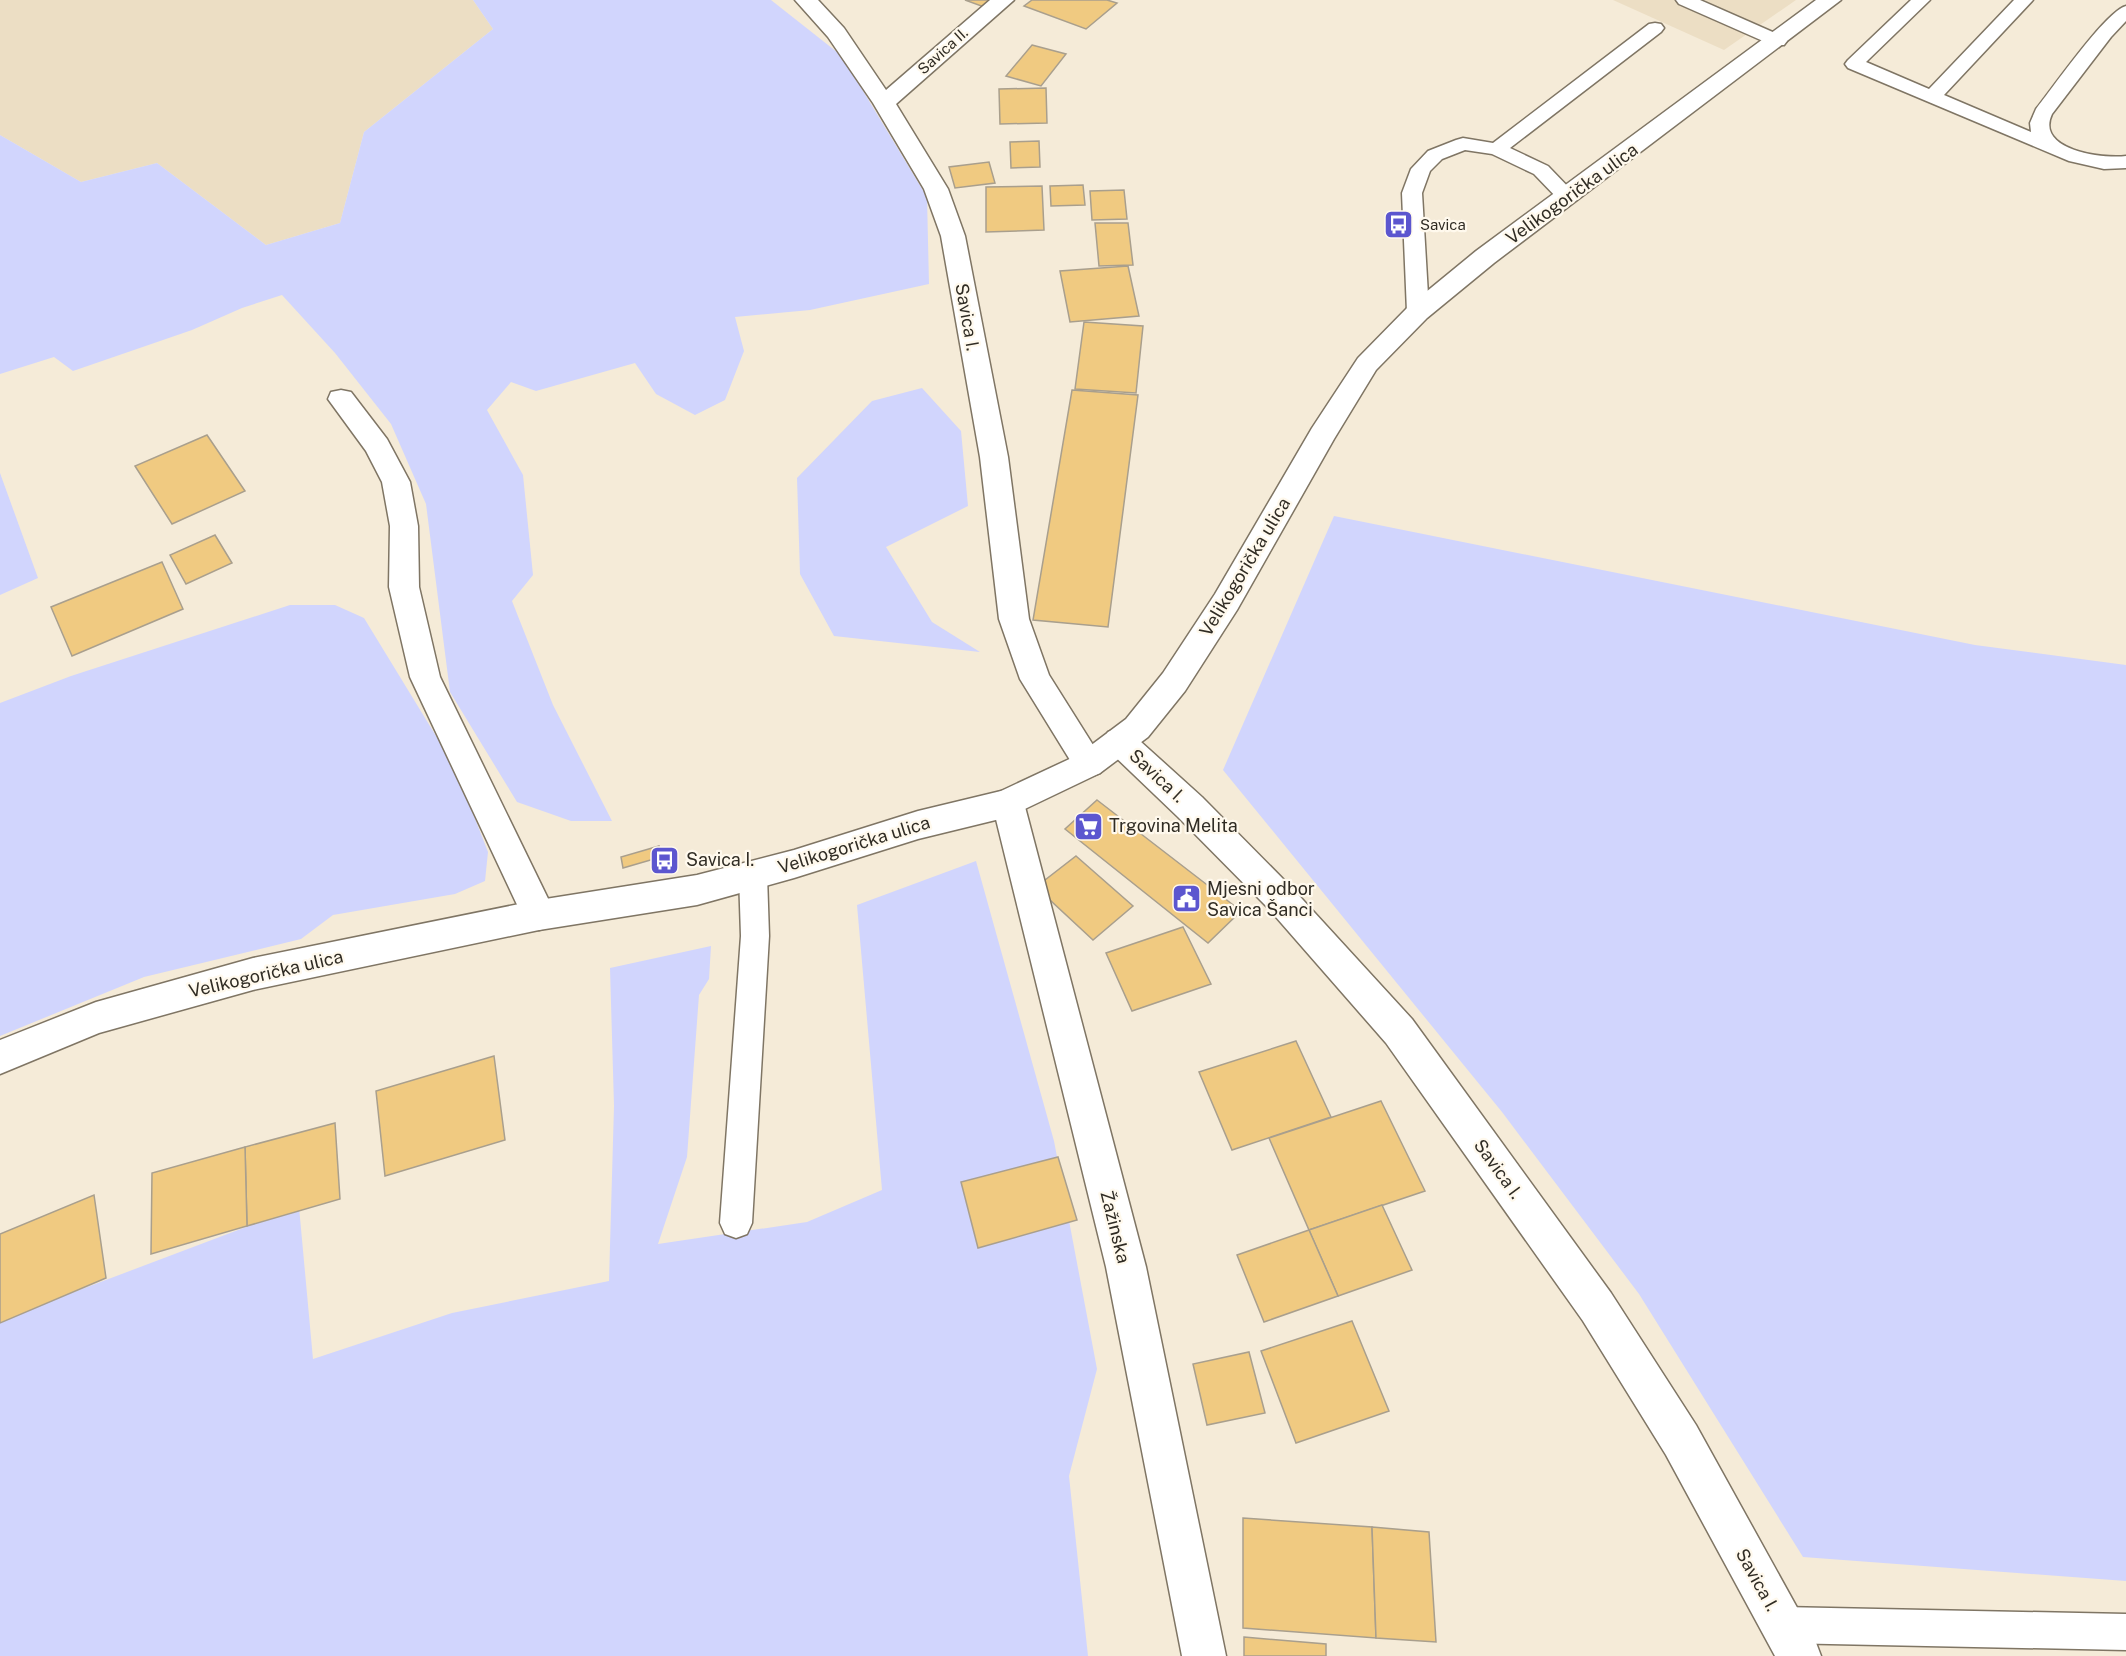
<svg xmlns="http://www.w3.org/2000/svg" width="2126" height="1656" viewBox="0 0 2126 1656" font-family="'Public Sans',sans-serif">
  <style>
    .built { fill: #ecdec4 }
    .green { fill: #d1d5fd }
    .building { fill: #f0ca81; stroke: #a99f8d; stroke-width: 1.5 }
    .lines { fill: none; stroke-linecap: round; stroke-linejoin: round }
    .lane-casing { stroke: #7f7564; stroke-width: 3 }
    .street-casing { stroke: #7f7564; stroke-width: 3 }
    .secondary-casing { stroke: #7f7564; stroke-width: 3 }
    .lane { fill: #fff; fill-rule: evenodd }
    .street { fill: #fff; fill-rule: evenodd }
    .secondary { fill: #fff; fill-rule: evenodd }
    .labels { text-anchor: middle; stroke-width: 4.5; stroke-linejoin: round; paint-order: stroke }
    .far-street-label { font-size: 15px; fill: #302c24; stroke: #fff9ed }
    .far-poi-label { font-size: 15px; fill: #302c24; stroke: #fff9ed; text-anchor: start }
    .street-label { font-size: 18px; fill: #302c24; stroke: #fff9ed }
    .poi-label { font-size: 18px; fill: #302c24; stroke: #fff9ed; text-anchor: start }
  </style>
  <rect width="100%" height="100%" fill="#f5ebd8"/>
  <g class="built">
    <polygon points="0,0 473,0 493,29 364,132 340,223 266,245 157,163 81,182 0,135"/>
    <polygon points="1613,0 1796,0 1724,50"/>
  </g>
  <g class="green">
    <polygon points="473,0 771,0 842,56 927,197 929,284 810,310 735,317 744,351 725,400 695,415 656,394 635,363 536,391 511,382 487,410 523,475 533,575 512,601 553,705 612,821 571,821 517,802 450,692 426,504 391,424 335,353 282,295 242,308 192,330 73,371 54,357 0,374 0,135 81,182 157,163 266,245 340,223 364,132 493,29"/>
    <polygon points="922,388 961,431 968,506 886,547 932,622 980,652 834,636 800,574 797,478 872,401"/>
    <polygon points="0,473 38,578 0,595"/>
    <polygon points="1334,516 1975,645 2126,665 2126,1581 1803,1557 1639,1294 1502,1112 1223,770"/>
    <polygon points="290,605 335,605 364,618 455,767 488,852 485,881 455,894 333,915 301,939 144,977 0,1036 0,703 71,676"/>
    <polygon points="976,861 1054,1141 1097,1369 1069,1476 1088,1656 0,1656 0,1320 299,1207 313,1359 452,1313 609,1281 614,1106 610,968 711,946 709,979 699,995 687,1157 658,1244 807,1222 882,1190 857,905"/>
  </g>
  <g class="building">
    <polygon points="965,0 993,0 984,7"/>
    <polygon points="1032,0 1107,0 1117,3 1086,29 1024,6"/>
    <polygon points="1032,45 1066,54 1041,86 1006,76"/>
    <polygon points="1046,88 1047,123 1000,124 999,89"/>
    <polygon points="1039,141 1040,167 1011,168 1010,142"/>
    <polygon points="989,162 995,183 955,188 949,167"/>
    <polygon points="1083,185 1085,205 1051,206 1050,186"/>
    <polygon points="1042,186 1044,230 986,232 986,187"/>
    <polygon points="1124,190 1127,219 1092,220 1090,191"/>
    <polygon points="1095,223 1128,223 1133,265 1099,266"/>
    <polygon points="1128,266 1139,316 1070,322 1060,271"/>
    <polygon points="1084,322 1143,326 1136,393 1075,389"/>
    <polygon points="1072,390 1138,395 1108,627 1033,620"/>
    <polygon points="207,435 245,491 172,524 135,466"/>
    <polygon points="215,535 232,563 186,584 170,555"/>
    <polygon points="162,562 183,609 72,656 51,607"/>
    <polygon points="1097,800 1241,911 1208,943 1065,829"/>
    <polygon points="659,846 661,857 623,868 621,857"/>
    <polygon points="1076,856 1133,906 1093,940 1036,887"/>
    <polygon points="1183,927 1211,984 1132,1011 1106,953"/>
    <polygon points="1296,1041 1331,1117 1232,1150 1199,1072"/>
    <polygon points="494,1056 505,1140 385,1176 376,1091"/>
    <polygon points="1381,1101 1425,1191 1309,1230 1269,1138"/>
    <polygon points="335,1123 340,1199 247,1226 245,1147"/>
    <polygon points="245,1147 247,1226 151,1254 152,1173"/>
    <polygon points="1058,1157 1077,1220 978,1248 961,1182"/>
    <polygon points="94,1195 106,1278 0,1323 0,1234"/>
    <polygon points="1382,1205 1412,1270 1338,1296 1309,1230"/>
    <polygon points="1309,1230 1338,1296 1264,1322 1237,1255"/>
    <polygon points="1352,1321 1389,1411 1296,1443 1261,1351"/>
    <polygon points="1249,1352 1265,1413 1207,1425 1193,1364"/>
    <polygon points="1243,1518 1372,1527 1376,1638 1243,1628"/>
    <polygon points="1372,1527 1429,1532 1436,1642 1376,1638"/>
    <polygon points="1244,1637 1326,1644 1326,1656 1244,1656"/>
  </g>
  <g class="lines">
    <defs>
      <g id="lane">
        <polygon points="1676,0 1700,0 1784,37 1787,41 1784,45 1772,45 1679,4"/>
        <path d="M1911,0H1930L1866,62L1929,89L2014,0H2033L1944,95L2031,132L2030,123L2036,109C2052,89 2106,11 2126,6V21L2111,37L2052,114C2035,150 2102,159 2126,156V168L2104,169L2069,161L1848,68L1845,64L1848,60Z"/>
        <polygon points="1655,23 1661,24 1664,28 1661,32 1510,148 1548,166 1574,193 1577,197 1574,201 1560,201 1534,174 1492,154 1465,150 1442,159 1430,171 1422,193 1429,312 1425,317 1418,319 1411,317 1407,312 1402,193 1411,169 1428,151 1456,140 1463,138 1493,143 1649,24"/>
        <polygon points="753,863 763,867 767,875 769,936 752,1223 747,1234 736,1238 725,1234 720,1223 741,936 739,875 743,867"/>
        <polygon points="1782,1607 2126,1614 2126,1650 1782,1643 1769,1638 1764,1625 1769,1612"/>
      </g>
      <g id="street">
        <polygon points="795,0 818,0 844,28 886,90 990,0 1014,0 896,104 948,189 965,236 1008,457 1029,619 1049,675 1105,764 1100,773 1089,777 1078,773 1020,679 999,619 980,457 941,236 924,189 873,103 828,37"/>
        <polygon points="341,390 351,392 387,439 410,482 418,526 419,587 440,677 556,915 551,926 539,930 527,926 410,677 389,587 390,526 382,482 366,451 328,399 331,392"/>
        <polygon points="1119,728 1130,732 1202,797 1292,888 1412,1019 1611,1293 1696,1425 1815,1640 1821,1656 1775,1656 1666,1455 1583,1321 1386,1043 1268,908 1178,817 1108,750 1103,741 1108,732"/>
        <polygon points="1008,789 1020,793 1024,803 1146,1267 1226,1656 1182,1656 1106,1267 992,803 996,793"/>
      </g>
      <polygon id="secondary" points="1816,0 1841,0 1494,263 1427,318 1376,370 1334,439 1237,610 1185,691 1148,737 1100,773 1008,817 918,839 794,878 697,905 539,930 253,990 99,1033 0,1074 0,1040 96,1002 253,958 539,900 697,875 794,850 918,811 1001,791 1078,755 1126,719 1163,673 1215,594 1312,428 1358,358 1409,306 1476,251"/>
    </defs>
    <use href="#lane" class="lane-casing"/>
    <use href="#street" class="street-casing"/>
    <use href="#secondary" class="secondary-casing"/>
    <use href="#lane" class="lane"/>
    <use href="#street" class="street"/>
    <use href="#secondary" class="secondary"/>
  </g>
  <defs>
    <symbol id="bus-square" viewBox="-11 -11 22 22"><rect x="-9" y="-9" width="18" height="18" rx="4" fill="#5c56cf" stroke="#fff9ed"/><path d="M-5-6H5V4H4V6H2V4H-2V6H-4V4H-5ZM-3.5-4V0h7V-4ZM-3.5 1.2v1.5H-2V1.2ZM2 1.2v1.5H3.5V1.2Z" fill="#fff"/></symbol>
    <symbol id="supermarket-square" viewBox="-11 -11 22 22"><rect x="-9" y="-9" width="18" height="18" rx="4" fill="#5c56cf" stroke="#fff9ed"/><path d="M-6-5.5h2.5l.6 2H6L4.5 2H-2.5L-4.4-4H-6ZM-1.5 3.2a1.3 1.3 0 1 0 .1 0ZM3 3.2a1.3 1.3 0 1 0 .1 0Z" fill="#fff"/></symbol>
    <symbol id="civic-square" viewBox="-11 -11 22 22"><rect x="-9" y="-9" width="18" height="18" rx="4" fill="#5c56cf" stroke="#fff9ed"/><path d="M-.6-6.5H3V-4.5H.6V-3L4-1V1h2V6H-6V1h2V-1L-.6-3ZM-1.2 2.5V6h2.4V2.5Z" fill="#fff"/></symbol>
  </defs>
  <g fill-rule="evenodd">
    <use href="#bus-square" x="1382" y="208" width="33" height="33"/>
    <use href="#supermarket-square" x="1072" y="810" width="33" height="33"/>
    <use href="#bus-square" x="648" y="844" width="33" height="33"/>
    <use href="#civic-square" x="1170" y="882" width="33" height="33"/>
  </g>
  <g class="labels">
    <g class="far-street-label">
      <text transform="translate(943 51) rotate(-42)" y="5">Savica II.</text>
    </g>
    <g class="far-poi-label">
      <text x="1420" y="230">Savica</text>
    </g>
    <g class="street-label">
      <text transform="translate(1572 194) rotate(-36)" y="6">Velikogorička ulica</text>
      <text transform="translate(967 317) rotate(80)" y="6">Savica I.</text>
      <text transform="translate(1245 567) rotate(-59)" y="6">Velikogorička ulica</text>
      <text transform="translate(1157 776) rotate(43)" y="6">Savica I.</text>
      <text transform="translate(854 845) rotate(-17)" y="6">Velikogorička ulica</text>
      <text transform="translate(266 974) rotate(-13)" y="6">Velikogorička ulica</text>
      <text transform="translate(1498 1169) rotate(54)" y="6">Savica I.</text>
      <text transform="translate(1115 1227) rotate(76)" y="6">Žažinska</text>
      <text transform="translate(1757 1580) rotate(61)" y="6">Savica I.</text>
    </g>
    <g class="poi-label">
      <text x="1109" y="832">Trgovina Melita</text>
      <text x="686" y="866">Savica I.</text>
      <text x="1207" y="895">Mjesni odbor<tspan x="1207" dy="21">Savica Šanci</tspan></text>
    </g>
  </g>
</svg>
